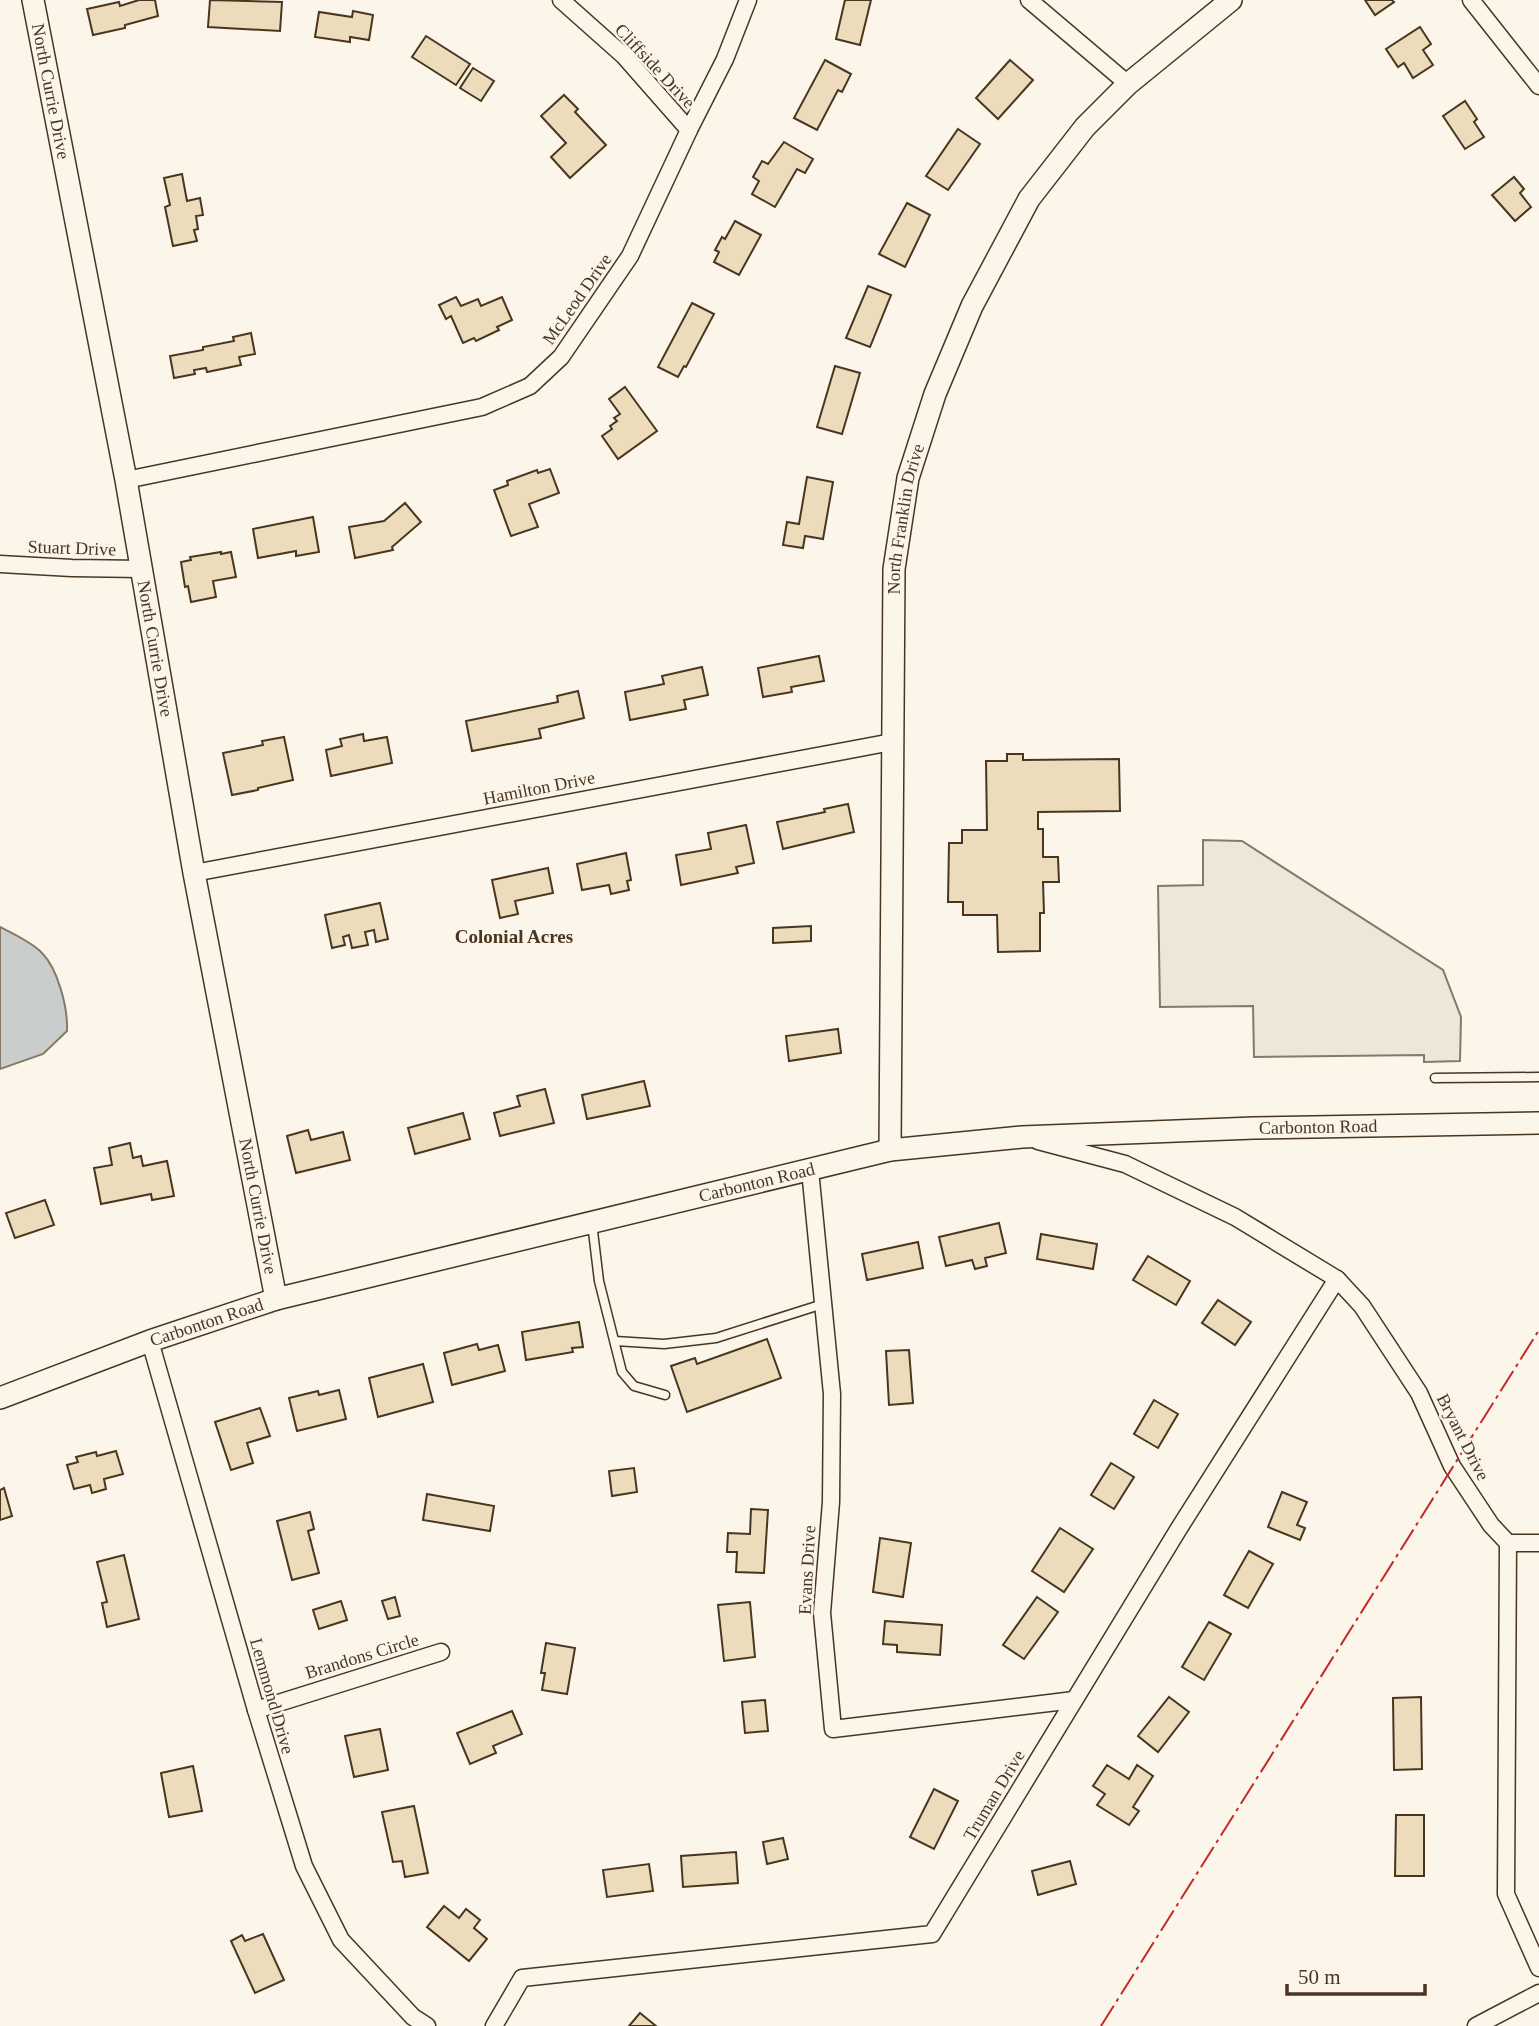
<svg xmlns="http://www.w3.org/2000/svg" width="1539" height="2026" viewBox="0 0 1539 2026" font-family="'Times New Roman',serif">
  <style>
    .parking { fill: #ede7d9; stroke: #887966; stroke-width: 2 }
    .water { fill: #c9cecd; stroke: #887966; stroke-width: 2 }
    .building { fill: #ecdcbc; stroke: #4a3520; stroke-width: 2 }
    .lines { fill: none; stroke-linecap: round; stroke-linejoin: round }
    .service-casing { stroke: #4a3520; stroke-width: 11 }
    .minor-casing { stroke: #4a3520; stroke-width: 19 }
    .tertiary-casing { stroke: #4a3520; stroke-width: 24 }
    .service { stroke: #fbf6e9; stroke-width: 8 }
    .minor { stroke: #fbf6e9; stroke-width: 16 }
    .tertiary { stroke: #fbf6e9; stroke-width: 21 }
    .power { stroke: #c62828; stroke-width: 2; stroke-dasharray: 24 5 3.5 5; stroke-linecap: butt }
    .labels { text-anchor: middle; stroke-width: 5; stroke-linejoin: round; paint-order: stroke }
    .street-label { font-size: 18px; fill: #4a3520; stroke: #fbf6e9 }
    .neighbourhood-label { font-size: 19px; font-weight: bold; fill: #4a3520; stroke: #fbf6e9 }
  </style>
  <rect width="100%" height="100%" fill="#fbf6e9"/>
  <polygon class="parking" points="1203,840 1242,841 1443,970 1461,1017 1460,1061 1424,1062 1424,1055 1254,1057 1253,1006 1160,1007 1158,886 1203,885"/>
  <path class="water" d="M0,927C12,933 33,943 42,953C58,969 68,1008 67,1031L43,1054L0,1069Z"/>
  <g class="building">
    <polygon points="139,0 155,0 158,16 125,25 125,28 93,35 87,9 119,2 120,6"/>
    <polygon points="210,0 282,2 280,31 208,27"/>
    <polygon points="845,0 871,0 860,45 836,39"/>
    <polygon points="1365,0 1392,0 1394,2 1375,15"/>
    <polygon points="353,11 373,15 369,40 350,37 350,42 315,37 319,12 352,17"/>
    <polygon points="1420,27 1431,44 1423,50 1433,65 1413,78 1404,63 1398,67 1386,49"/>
    <polygon points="426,36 470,64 456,85 412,57"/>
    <polygon points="825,60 851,74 842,92 838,90 817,130 794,118"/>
    <polygon points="1010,60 1033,80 998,119 976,98"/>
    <polygon points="473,68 494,81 481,101 460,88"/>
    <polygon points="564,95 578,109 575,112 606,145 570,178 551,157 566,143 541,116"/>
    <polygon points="1465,101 1477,119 1474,122 1484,137 1465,149 1443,116"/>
    <polygon points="958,129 980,144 948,190 926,176"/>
    <polygon points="784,142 813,159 805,173 797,169 775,207 752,194 759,181 753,177 762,161 768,164"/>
    <polygon points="182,174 187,201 200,198 203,215 196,216 198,229 194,230 197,241 173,246 165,207 170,205 164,178"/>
    <polygon points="1514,177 1524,189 1520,193 1531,207 1515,221 1492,195"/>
    <polygon points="907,203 930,215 905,267 879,254"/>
    <polygon points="735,221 761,235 739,275 714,262 719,252 715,250 722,237 725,239"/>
    <polygon points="868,286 891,295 870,347 846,338"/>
    <polygon points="456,297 461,306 478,299 481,306 502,297 512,320 497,327 499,330 476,341 474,338 463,343 451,316 446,319 439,305"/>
    <polygon points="692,303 714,314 686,367 684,366 678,377 658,367"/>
    <polygon points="251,333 255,354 239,357 241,365 207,372 206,368 194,370 195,374 174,378 170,356 203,350 203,347 234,341 233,337"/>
    <polygon points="835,366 860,373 842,434 817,427"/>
    <polygon points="625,387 657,431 618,459 602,436 612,429 610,426 617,421 614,418 620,414 609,399"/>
    <polygon points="550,469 559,493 529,504 538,527 511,536 494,490 508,485 507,481 537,470 538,473"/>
    <polygon points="807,477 833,482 823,539 805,536 803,548 783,545 787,522 799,524"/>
    <polygon points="405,503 421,522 392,547 393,550 355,558 349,527 384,521"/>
    <polygon points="313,517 319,552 296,556 296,551 258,558 253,529"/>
    <polygon points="221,552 221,554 231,552 236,577 213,581 216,597 191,602 188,586 185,587 181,562 191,560 190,557"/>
    <polygon points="819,656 824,681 791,687 792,692 763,697 758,668"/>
    <polygon points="702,667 708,695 684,700 686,709 630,720 625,692 664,684 662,676"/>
    <polygon points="578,691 584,718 539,729 541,738 472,751 466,721 558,702 557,696"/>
    <polygon points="363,734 364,741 387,737 392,763 331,776 326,750 342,746 340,739"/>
    <polygon points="284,737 293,780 258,788 258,790 232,795 223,753 263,745 262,741"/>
    <polygon points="1007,754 1023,754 1023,760 1119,759 1120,811 1038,812 1038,829 1043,829 1043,857 1058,857 1059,882 1043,882 1044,913 1040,913 1040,951 998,952 997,915 963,915 963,902 948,902 949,843 962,843 962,830 987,830 986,761 1007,761"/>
    <polygon points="848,804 854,832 783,849 777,822 825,812 824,809"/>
    <polygon points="746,825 754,863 736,867 738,873 681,885 676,855 711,849 708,833"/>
    <polygon points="626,853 631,880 627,881 629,890 611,894 609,885 582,890 577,864"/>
    <polygon points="548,868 553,893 515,901 518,914 500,918 492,880"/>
    <polygon points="380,903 388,939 376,942 374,930 365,932 368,945 352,948 349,935 343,937 345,945 332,948 325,915"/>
    <polygon points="811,926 811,941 773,943 773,928"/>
    <polygon points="838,1029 841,1053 789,1061 786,1036"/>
    <polygon points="644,1081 650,1106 587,1119 582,1095"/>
    <polygon points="545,1089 554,1123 500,1136 494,1113 520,1106 517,1096"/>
    <polygon points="463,1113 470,1139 415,1154 408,1128"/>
    <polygon points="308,1130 311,1140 343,1132 350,1160 296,1173 287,1136"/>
    <polygon points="130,1143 133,1158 141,1156 143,1166 167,1161 174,1196 152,1200 151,1194 101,1204 94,1168 112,1165 109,1148"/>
    <polygon points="45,1200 54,1225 15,1238 6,1213"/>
    <polygon points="999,1223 1006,1253 985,1258 987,1266 975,1269 972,1260 946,1266 939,1237"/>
    <polygon points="1041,1234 1097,1244 1093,1269 1037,1259"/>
    <polygon points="918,1242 923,1268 867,1280 862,1254"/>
    <polygon points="1148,1256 1190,1281 1176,1305 1133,1280"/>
    <polygon points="1218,1300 1251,1322 1235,1345 1202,1323"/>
    <polygon points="579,1322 583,1347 572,1348 573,1352 526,1360 522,1332"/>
    <polygon points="767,1339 781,1378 687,1412 671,1366 695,1358 697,1364"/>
    <polygon points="477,1344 479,1350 498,1345 505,1371 452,1385 444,1353"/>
    <polygon points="909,1350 913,1403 889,1405 886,1351"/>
    <polygon points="423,1364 433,1402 378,1417 369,1378"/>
    <polygon points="339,1390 346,1419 297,1431 289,1398 318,1391 319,1395"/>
    <polygon points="1154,1400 1178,1414 1158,1448 1134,1434"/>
    <polygon points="260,1408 270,1436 247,1443 253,1463 231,1470 215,1422"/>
    <polygon points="116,1451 123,1474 104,1479 106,1489 92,1493 90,1485 74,1489 67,1465 78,1462 76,1457 96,1452 97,1456"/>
    <polygon points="1111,1463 1134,1477 1114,1509 1091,1495"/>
    <polygon points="634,1468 637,1492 612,1496 609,1471"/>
    <polygon points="4,1488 12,1516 0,1520 0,1490"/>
    <polygon points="1282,1492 1307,1502 1297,1525 1305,1528 1300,1540 1268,1527"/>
    <polygon points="427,1494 494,1506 490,1531 423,1520"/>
    <polygon points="751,1509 768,1510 764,1573 736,1572 737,1552 727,1552 728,1533 750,1534"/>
    <polygon points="310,1512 314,1529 308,1531 319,1573 292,1580 277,1521"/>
    <polygon points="1060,1528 1093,1549 1064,1592 1032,1571"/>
    <polygon points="880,1538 911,1543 903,1597 873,1592"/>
    <polygon points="1249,1551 1273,1564 1248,1608 1224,1595"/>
    <polygon points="124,1555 139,1619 107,1627 102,1603 107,1602 97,1562"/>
    <polygon points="395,1597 400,1616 388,1619 382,1601"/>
    <polygon points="1037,1597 1058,1612 1024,1659 1003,1645"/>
    <polygon points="341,1601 347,1620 319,1629 313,1610"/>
    <polygon points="750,1602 755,1657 724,1661 718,1605"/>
    <polygon points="885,1621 942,1625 940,1655 897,1652 897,1645 883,1644"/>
    <polygon points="1209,1622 1231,1634 1204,1680 1182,1667"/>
    <polygon points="546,1643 575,1648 567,1694 542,1690 545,1673 541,1673"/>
    <polygon points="1169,1697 1189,1712 1158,1752 1138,1736"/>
    <polygon points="1421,1697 1422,1769 1394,1770 1393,1698"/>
    <polygon points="765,1700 768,1731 745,1733 742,1702"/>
    <polygon points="512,1711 522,1734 493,1746 496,1753 470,1764 457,1733"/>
    <polygon points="380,1729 388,1770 354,1777 345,1736"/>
    <polygon points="1107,1765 1129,1779 1137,1765 1153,1776 1133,1807 1139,1811 1129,1825 1097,1805 1105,1794 1093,1786"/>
    <polygon points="193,1766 202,1811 169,1817 161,1773"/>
    <polygon points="934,1789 958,1801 934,1849 910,1837"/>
    <polygon points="414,1806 428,1873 405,1877 402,1861 393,1862 382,1812"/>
    <polygon points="1396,1815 1424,1815 1424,1876 1395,1876"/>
    <polygon points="783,1838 788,1859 767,1864 763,1842"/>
    <polygon points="736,1852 738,1883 683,1887 681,1856"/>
    <polygon points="1070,1861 1076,1884 1038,1895 1032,1871"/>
    <polygon points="649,1864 653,1891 607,1897 603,1870"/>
    <polygon points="444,1906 459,1918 466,1909 480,1920 474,1928 487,1939 469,1961 427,1927"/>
    <polygon points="263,1934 284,1980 255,1993 231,1941 242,1935 245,1941"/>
    <polygon points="640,2013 656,2026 629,2026"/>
  </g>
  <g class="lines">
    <defs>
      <g id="service">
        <polyline points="1435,1078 1539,1077"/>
        <polyline points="592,1223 599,1281 622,1372 634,1386 665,1395"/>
        <polyline points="615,1341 664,1344 716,1338 823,1304"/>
      </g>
      <g id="minor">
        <polyline points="561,0 624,56 689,130"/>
        <polyline points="1029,0 1128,84"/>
        <polyline points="1471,0 1539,86"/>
        <polyline points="126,480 482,407 530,386 561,357 630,256 689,130 725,59 748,0"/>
        <polyline points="0,564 72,568 142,569"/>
        <polyline points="194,873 892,742"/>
        <polyline points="1038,1141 1125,1164 1235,1217 1337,1279 1362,1306 1419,1393 1452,1466 1491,1525 1508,1543 1506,1894 1539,1968"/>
        <polyline points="810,1170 832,1394 831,1502 822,1613 833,1729 1074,1700"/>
        <polyline points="150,1341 256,1710 304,1866 341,1940 413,2017 427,2026"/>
        <polyline points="1508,1543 1539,1543"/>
        <polyline points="256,1710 441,1652"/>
        <polyline points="494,2026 522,1978 932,1934 1178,1530 1337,1279"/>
        <polyline points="1476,2026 1539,1993"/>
      </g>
      <g id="tertiary">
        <path id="s1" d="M33,0L126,480L194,873L276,1299"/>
        <path id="s2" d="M890,1150L894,569L908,478L935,394L972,306L1029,199L1085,127L1128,84L1231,0"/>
        <path id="s3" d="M0,1398L150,1341L276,1299L890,1150L1022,1137L1254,1128L1539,1123"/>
      </g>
    </defs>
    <use href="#service" class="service-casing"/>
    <use href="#minor" class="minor-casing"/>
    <use href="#tertiary" class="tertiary-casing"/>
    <use href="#service" class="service"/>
    <use href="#minor" class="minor"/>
    <use href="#tertiary" class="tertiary"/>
    <polyline class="power" points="1101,2026 1539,1330"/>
  </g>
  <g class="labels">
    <g class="street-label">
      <text transform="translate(655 66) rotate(47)" y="6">Cliffside Drive</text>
      <text dy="6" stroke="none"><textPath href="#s1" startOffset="93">North Currie Drive</textPath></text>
      <text transform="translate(577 299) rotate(-55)" y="6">McLeod Drive</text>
      <text dy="6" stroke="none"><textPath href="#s2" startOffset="632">North Franklin Drive</textPath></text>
      <text transform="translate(72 548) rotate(2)" y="6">Stuart Drive</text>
      <text dy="6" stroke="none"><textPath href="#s1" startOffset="660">North Currie Drive</textPath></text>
      <text transform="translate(539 788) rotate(-11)" y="6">Hamilton Drive</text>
      <text dy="6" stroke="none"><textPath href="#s3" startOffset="1354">Carbonton Road</textPath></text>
      <text dy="6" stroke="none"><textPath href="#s3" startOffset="788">Carbonton Road</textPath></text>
      <text dy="6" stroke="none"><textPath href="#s1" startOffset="1227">North Currie Drive</textPath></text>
      <text dy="6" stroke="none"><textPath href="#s3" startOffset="220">Carbonton Road</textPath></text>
      <text transform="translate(1463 1437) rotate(63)" y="6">Bryant Drive</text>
      <text transform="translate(807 1570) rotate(-87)" y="6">Evans Drive</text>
      <text transform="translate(362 1656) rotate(-17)" y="6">Brandons Circle</text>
      <text transform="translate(272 1696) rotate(74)" y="6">Lemmond Drive</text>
      <text transform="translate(994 1795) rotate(-59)" y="6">Truman Drive</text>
    </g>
    <g class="neighbourhood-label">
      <text x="514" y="943">Colonial Acres</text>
    </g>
  </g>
  <path d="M1287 1984v10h138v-10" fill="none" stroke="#4a3520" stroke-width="3.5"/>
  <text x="1298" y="1984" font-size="21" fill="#4a3520" stroke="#fbf6e9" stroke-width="5" paint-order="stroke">50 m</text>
</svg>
